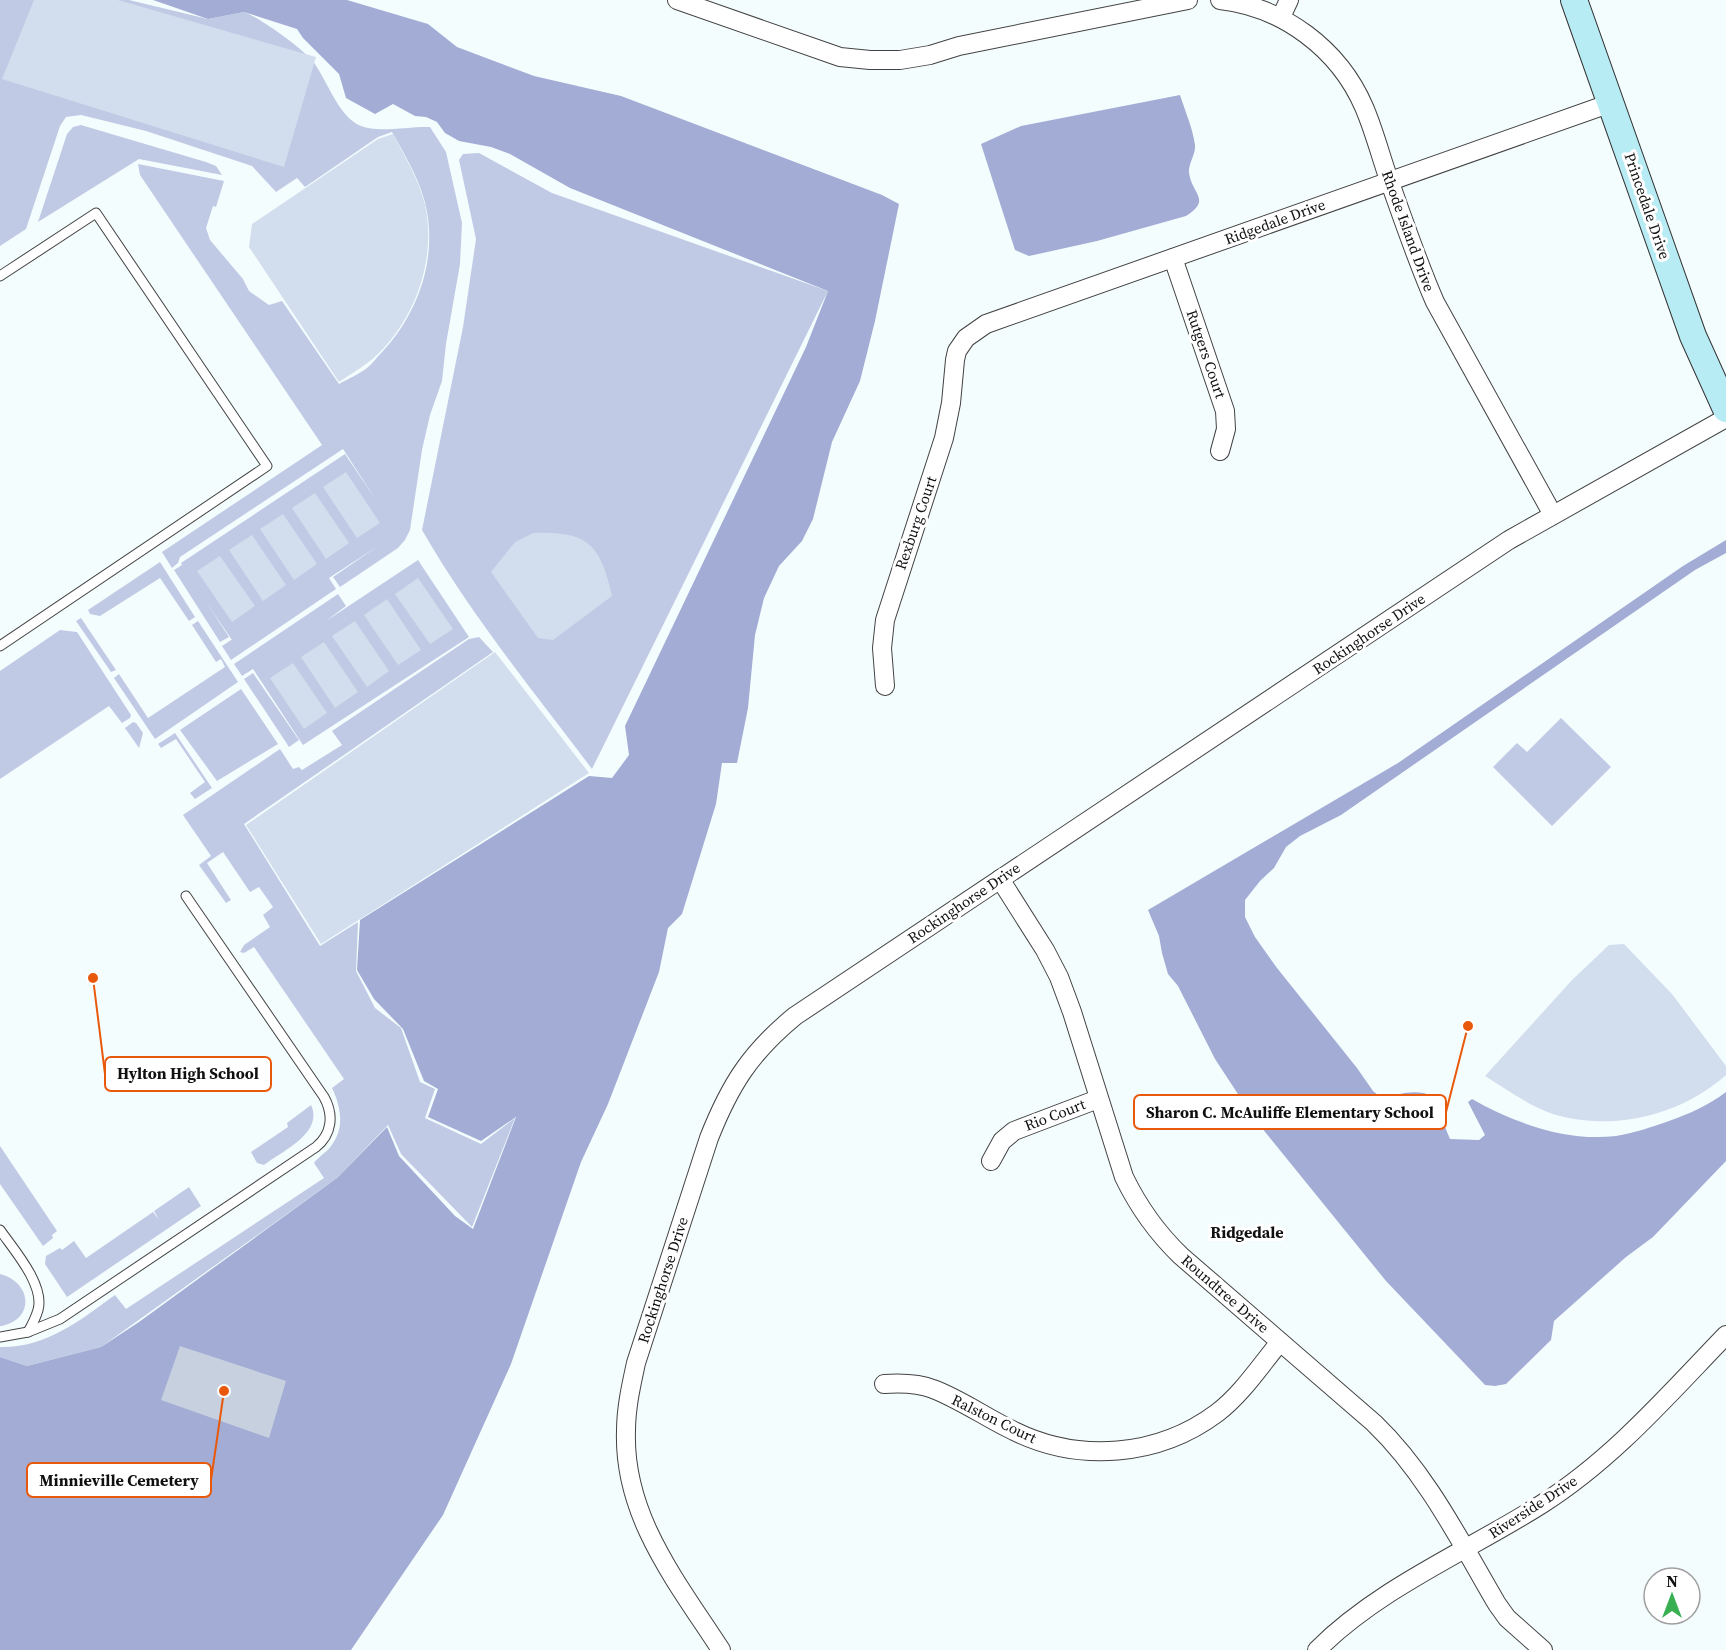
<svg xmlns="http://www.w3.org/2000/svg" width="1726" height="1650" viewBox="0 0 1726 1650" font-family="'Source Serif 4',serif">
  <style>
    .green { fill: #c1cae5 }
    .forest { fill: #a2acd4 }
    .cemetery { fill: #c6d0de }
    .pitch { fill: #d2dded }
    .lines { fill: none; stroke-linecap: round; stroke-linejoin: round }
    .lane-casing { stroke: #434343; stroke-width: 11 }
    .street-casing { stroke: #434343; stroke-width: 20 }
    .secondary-casing { stroke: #323232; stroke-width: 28 }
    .lane { stroke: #fff; stroke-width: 9 }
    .street { stroke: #fff; stroke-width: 18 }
    .secondary { stroke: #b8ecf5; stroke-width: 26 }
    .labels { text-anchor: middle; stroke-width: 6; stroke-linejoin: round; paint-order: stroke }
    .street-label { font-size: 15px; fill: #101010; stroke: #fff }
    .neighbourhood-label { font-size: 16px; font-weight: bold; fill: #101010; stroke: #fff }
    .leader { fill: none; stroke: #e8590c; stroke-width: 2 }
    .callout-dot { fill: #e8590c; stroke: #fff; stroke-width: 2 }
    .callout { fill: #fff; stroke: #e8590c; stroke-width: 2 }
    .callout-label { font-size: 16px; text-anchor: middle; font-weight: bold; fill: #101010 }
  </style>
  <rect width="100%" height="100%" fill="#f4fdfe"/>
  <g class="green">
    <path d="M0,0H129L208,19L244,12C261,18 300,47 312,60C327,79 338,117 361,126C378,133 410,126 430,127L446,152L462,223L460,264L446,344L442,381L430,415L422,450L410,530L405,540L398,548L340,587L333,577L378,546L329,578L336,589L231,660L222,646L231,640H232L206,602L229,637L220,642L174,570L182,565L181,563L345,454L376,500L343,449L180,557L178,563L172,568L162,552L322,445L140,175L138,164L224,181L216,207L213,206L206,228L210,240L243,279L249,291L269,305L282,301L339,384C348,379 359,374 367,368C373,363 378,356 383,351C417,314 436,263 427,212C422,183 406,157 392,132L378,137L305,187L297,178L276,192L252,166L146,131L81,115L66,117L60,126L26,229L0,246Z"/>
    <polygon points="81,125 206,162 216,166 222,175 139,159 38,222 67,134 73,127"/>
    <path d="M479,153L552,193L828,291L592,769C533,691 471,615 422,530L463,327L476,239L459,160L463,154Z"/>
    <polygon points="418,560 469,637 303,745 253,669 242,676 234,664 338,594 346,606 326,621"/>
    <polygon points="160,562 195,617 189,621 160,578 100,616 90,614 88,610"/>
    <polygon points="81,618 116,670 111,672 76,621"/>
    <polygon points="198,621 238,682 155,739 114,678 119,674 148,718 225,667 221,659 216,662 192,625"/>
    <polygon points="60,630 77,632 131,715 130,718 122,723 109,706 0,779 0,671"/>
    <path d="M479,637L493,652L244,824L320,946L358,922L356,971L375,1008L401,1028L420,1082L435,1089L425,1118L481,1144L515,1118L472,1227L401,1154L388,1125L337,1178L101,1347L27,1366L0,1357V1347C46,1348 79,1321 115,1295L126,1309L324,1178L314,1163C319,1156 326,1153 331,1146C345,1128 341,1107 332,1088L344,1079L254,947L244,953L240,952L244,945L270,927L263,915L273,907L259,887L250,892L223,852L207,863L231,900L226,903L199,865L211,856L183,815L280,749L293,769L299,767L302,770L342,745L332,731L469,639Z"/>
    <polygon points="253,673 299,740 289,747 244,679"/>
    <polygon points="241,689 278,744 217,781 180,730"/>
    <polygon points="1561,718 1611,767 1552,826 1493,767 1517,743 1527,752"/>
    <polygon points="133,722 136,723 143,733 139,748 125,728"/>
    <polygon points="175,733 212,788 195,799 190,793 205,782 176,739 161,748 158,744"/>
    <path d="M311,1105C324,1133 282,1151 264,1165L257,1163L251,1152L288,1127L287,1123Z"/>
    <polygon points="0,1146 57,1231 52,1235 53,1238 43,1246 0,1184"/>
    <polygon points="189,1187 201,1206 67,1297 45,1264 46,1256 60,1248 62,1250 74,1241 86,1258 153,1212 159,1220 154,1211"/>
    <path d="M0,1274C32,1282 35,1319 2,1326H0Z"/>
  </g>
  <g class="forest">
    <polygon points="153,0 347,0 428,24 457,47 534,76 621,96 882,195 899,204 875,321 860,381 832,442 813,519 802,541 779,566 764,598 755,635 748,708 737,763 722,763 716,804 682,914 668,928 659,972 608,1104 581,1162 511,1364 443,1515 351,1650 0,1650 0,1357 27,1366 101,1347 139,1322 337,1178 387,1127 399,1156 455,1216 473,1229 516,1117 481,1141 428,1117 438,1089 424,1081 403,1029 374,999 357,970 360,920 589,776 612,778 629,755 625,726 806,347 828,291 570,188 510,154 491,147 459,141 445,133 437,122 426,117 415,116 393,104 375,114 346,98 339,74 303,38 297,29 244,12 208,19"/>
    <path d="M1180,95C1185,111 1193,129 1195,145C1196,154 1188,164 1189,173C1192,194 1212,200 1186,216L1097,241L1029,256L1015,250L981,144L1021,126Z"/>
    <path d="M1726,540V553L1695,570L1341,815L1300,836L1286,847L1274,868L1260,881L1245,900V917L1255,937L1277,968L1357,1068L1373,1091L1384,1100C1398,1093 1417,1089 1432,1096L1450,1139L1479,1140L1485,1135L1468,1102L1472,1099C1514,1123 1567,1142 1616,1136C1634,1133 1652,1127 1669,1121C1689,1114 1709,1105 1726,1092V1161L1653,1237L1626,1257L1554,1321L1551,1340L1506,1384L1495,1386L1485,1385L1386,1281L1253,1117L1215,1059L1178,986L1168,974L1162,953L1159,936L1148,910L1398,763L1683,566Z"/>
  </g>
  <polygon class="cemetery" points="180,1346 286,1381 269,1438 161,1400"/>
  <g class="pitch">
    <polygon points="34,0 118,0 316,57 284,167 2,79"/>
    <path d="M393,134C405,157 419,180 425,205C436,256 418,311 383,349C370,363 354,372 339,382L249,247L252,224L378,139Z"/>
    <polygon points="346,472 380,523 357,538 323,487"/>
    <polygon points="315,493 349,543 326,559 292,508"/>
    <polygon points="283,514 317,564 294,580 260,529"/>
    <path d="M533,533C588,531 600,544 612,596L553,640L538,638L491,572L515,542Z"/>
    <polygon points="252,535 286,585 263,601 229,550"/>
    <polygon points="220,556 255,606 232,622 197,571"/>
    <polygon points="418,578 453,629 430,644 395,594"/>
    <polygon points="387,599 421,650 398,665 364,615"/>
    <polygon points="355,621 389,671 367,687 332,636"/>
    <polygon points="324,642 358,692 335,708 301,657"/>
    <polygon points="495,652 589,773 321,944 246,825"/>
    <polygon points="293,663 327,713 304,729 270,678"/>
    <path d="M1624,944L1672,994L1726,1066V1075C1680,1116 1612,1132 1553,1114C1529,1106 1506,1089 1485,1076L1572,980L1609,945Z"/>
  </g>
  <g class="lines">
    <defs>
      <g id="lane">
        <polyline points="0,276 96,213 267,466 0,646"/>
        <path d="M0,1230C14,1250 45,1285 38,1310C36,1317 32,1325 28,1332"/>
        <path d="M0,1337L28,1332L60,1319L316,1147C332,1134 334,1115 324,1097L186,896"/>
      </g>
      <g id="street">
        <polyline points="677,0 840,57 870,60 900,60 930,55 959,46 1188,0"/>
        <path d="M1220,0C1283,7 1339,49 1364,107C1374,130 1380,154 1388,177C1403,219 1417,261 1435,302L1553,515"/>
        <polyline points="1281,17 1289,0"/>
        <polyline points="1173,258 1225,411 1226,429 1220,451"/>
        <polyline points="885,686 882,648 885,620 944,438 951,403 955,360 957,351 966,338 986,324 1611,103"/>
        <path d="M1000,879L1045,950L1059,977L1072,1012L1124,1177C1139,1208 1156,1232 1181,1256L1374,1423C1427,1474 1460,1541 1497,1604L1507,1618L1543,1650"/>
        <polyline points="991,1161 1002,1141 1014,1131 1098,1099"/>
        <path d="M884,1384C900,1383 918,1383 933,1389C960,1399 988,1419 1014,1431C1079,1463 1158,1457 1217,1413C1242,1394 1260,1366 1280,1342"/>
        <path d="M721,1650C677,1582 623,1516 626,1431C626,1408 631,1386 636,1363L709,1138C730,1085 750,1053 795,1016L1509,540L1726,418"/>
        <path d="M1317,1650C1380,1587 1468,1551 1542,1504C1613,1459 1668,1395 1726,1335"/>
      </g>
      <polyline id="secondary" points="1574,0 1693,336 1726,409"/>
    </defs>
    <use href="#lane" class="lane-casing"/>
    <use href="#street" class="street-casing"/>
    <use href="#secondary" class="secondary-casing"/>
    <use href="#lane" class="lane"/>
    <use href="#street" class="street"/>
    <use href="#secondary" class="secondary"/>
  </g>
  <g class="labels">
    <g class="street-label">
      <text transform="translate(1647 206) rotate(71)" y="5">Princedale Drive</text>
      <text transform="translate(1275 222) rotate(-20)" y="5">Ridgedale Drive</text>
      <text transform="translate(1408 231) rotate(70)" y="5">Rhode Island Drive</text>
      <text transform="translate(1206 354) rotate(71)" y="5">Rutgers Court</text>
      <text transform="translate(916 523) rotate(-71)" y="5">Rexburg Court</text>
      <text transform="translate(1369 634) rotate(-34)" y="5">Rockinghorse Drive</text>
      <text transform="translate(964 903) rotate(-34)" y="5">Rockinghorse Drive</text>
      <text transform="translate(1055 1115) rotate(-21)" y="5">Rio Court</text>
      <text transform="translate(663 1280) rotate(-72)" y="5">Rockinghorse Drive</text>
      <text transform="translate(1225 1294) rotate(41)" y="5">Roundtree Drive</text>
      <text transform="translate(994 1419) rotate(26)" y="5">Ralston Court</text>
      <text transform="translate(1533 1507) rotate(-33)" y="5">Riverside Drive</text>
    </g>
    <g class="neighbourhood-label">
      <text x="1247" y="1238">Ridgedale</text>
    </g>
  </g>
  <path class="leader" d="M93 978L105 1074M1468 1026L1446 1112M224 1391L211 1480"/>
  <g class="callout-dot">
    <circle cx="93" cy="978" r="6"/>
    <circle cx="1468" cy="1026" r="6"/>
    <circle cx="224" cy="1391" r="6"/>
  </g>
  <g class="callout">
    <rect x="105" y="1057" width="166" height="34" rx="6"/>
    <rect x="1134" y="1095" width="312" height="34" rx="6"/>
    <rect x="27" y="1463" width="184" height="34" rx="6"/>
  </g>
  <g class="callout-label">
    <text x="188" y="1079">Hylton High School</text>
    <text x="1290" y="1118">Sharon C. McAuliffe Elementary School</text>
    <text x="119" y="1486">Minnieville Cemetery</text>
  </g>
  <g transform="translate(1672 1596)"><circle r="28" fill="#ffffff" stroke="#9f9f9f" stroke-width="1.5"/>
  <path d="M0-4.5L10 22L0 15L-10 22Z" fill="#38af52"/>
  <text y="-9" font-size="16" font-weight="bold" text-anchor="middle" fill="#101010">N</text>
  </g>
</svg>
